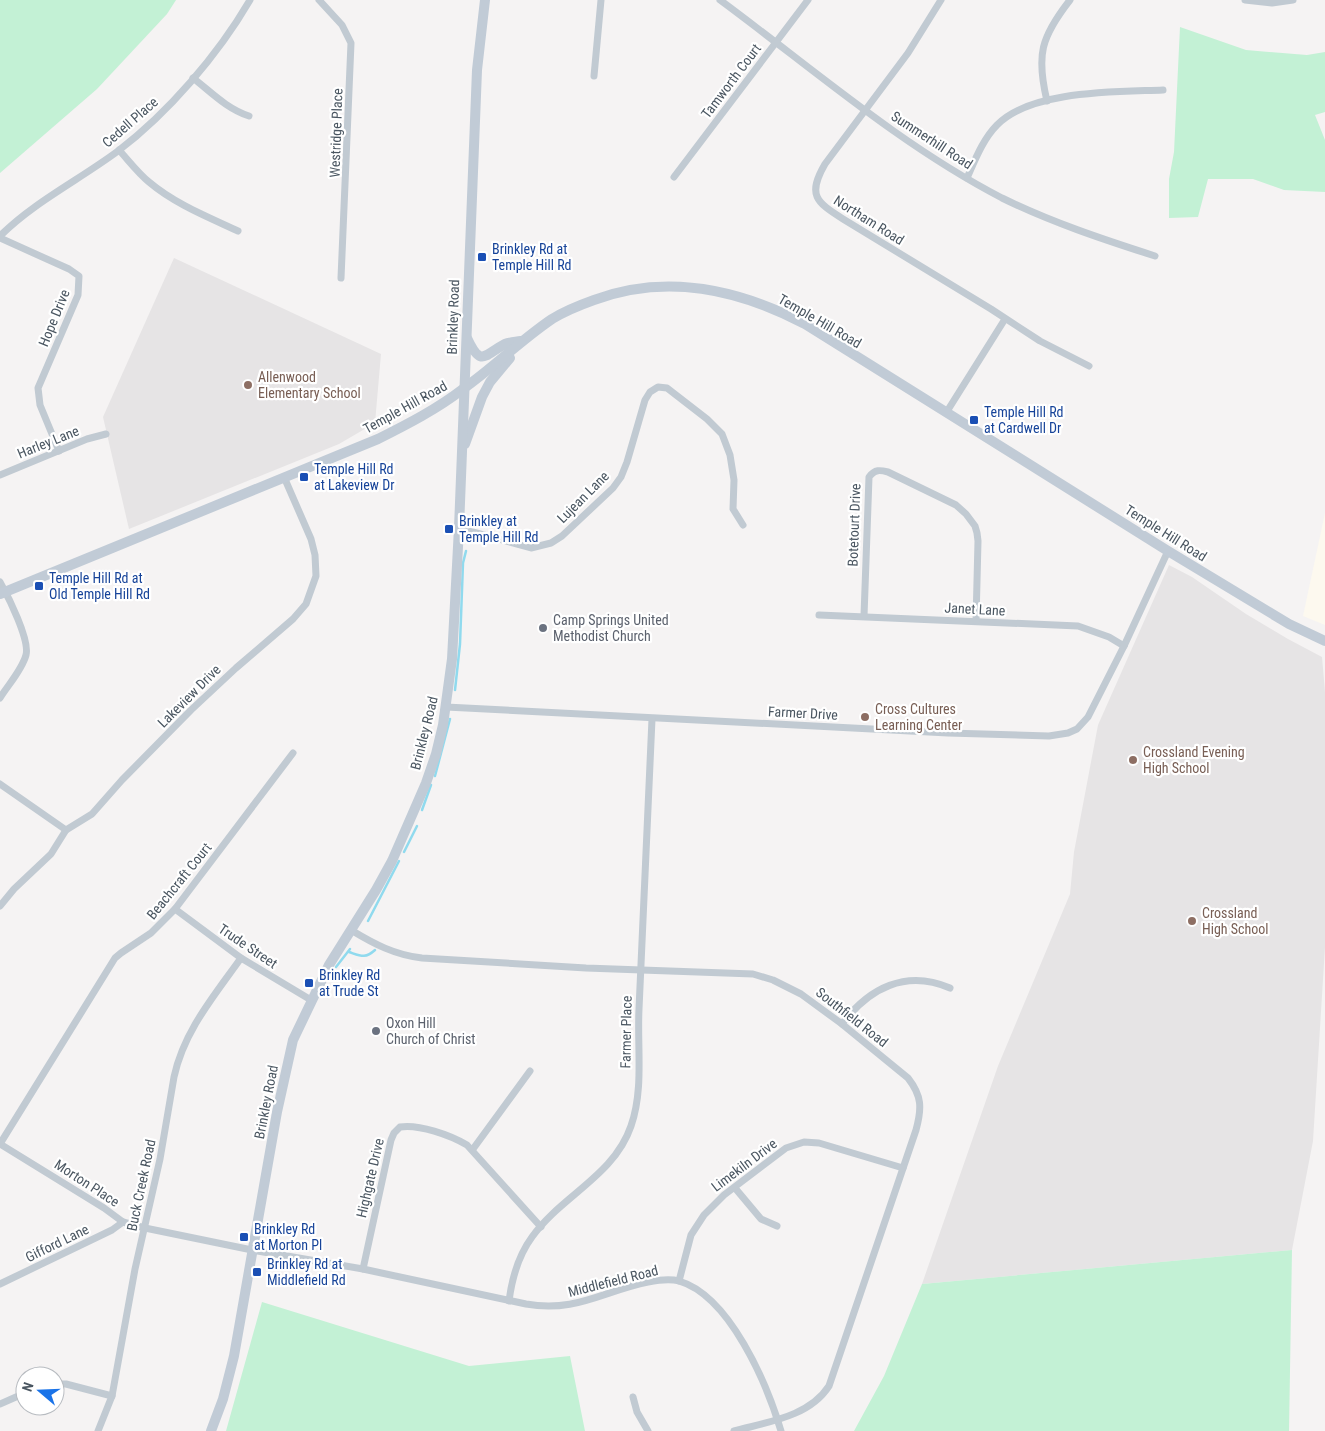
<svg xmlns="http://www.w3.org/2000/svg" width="1325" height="1431" viewBox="0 0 1325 1431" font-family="'Roboto Condensed',sans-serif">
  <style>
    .commercial { fill: #fdf9ef }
    .education { fill: #e6e4e5 }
    .green { fill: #c3f1d5 }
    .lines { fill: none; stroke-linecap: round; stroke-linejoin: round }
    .stream { stroke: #90daee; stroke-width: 2.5 }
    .minor { stroke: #c1cad2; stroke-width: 7 }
    .secondary { stroke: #c1cbd6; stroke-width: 10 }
    .transit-dot { fill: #1a4fb4; stroke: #fff; stroke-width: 2 }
    .education-dot { fill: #8d6e63; stroke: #fff; stroke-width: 2 }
    .worship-dot { fill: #6b7280; stroke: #fff; stroke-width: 2 }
    .labels { text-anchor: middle; stroke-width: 4.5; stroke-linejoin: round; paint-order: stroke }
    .street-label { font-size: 14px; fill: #4a5661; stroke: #fff }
    .transit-label { font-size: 14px; fill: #164399; stroke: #fff; text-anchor: start }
    .education-label { font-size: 14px; fill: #785e54; stroke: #fff; text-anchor: start }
    .worship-label { font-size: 14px; fill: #5b616d; stroke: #fff; text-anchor: start }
  </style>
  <rect width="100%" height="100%" fill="#f5f3f3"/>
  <polygon class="commercial" points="1325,513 1325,625 1303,616"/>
  <g class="education">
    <polygon points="174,258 381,354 375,423 339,444 129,529 103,417"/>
    <polygon points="1169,565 1192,577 1246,614 1288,639 1322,657 1325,692 1325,947 1313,1141 1292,1250 922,1284 998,1066 1070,894 1074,852 1098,725"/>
  </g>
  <g class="green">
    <polygon points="0,0 176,0 167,14 97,89 0,173"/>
    <polygon points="1180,27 1246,50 1307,55 1325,52 1325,112 1315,115 1325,140 1325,192 1284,190 1253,179 1208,179 1198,217 1169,218 1169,179 1174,152"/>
    <polygon points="1292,1250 1289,1431 854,1431 884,1376 922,1284"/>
    <polygon points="262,1302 469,1366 570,1356 585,1431 226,1431"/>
  </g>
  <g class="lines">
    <g class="stream">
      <polyline points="455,690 460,644 463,563 466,551"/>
      <polyline points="435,776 450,719"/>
      <polyline points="422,810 431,785"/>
      <polyline points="404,852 417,826"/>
      <polyline points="368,921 399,861"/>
      <path d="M349,952C361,956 365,959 375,950"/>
      <polyline points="336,967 350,949"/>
    </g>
    <g class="minor">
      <polyline points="319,0 342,25 351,43 341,278"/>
      <path d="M720,0C812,68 900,145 1002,198C1051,222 1102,239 1155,256"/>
      <path d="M941,0L908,53L825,164C807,195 816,202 843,219L991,309L1040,341L1089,366"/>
      <polyline points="1245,0 1272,3 1293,0"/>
      <polyline points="594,76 601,0"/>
      <path d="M193,78C211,92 227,109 249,116"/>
      <path d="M1047,101C1036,55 1041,37 1070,0"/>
      <path d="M119,150C129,161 138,173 149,182C175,204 208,217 238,231"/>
      <polyline points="674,177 808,0"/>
      <path d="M967,178C975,160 983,139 997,125C1031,90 1116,92 1163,90"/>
      <path d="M0,236C34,202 79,180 118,151C168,113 218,55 250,0"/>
      <polyline points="0,238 69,269 79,276 78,295 38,388 40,405 59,451"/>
      <polyline points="946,413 1005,319"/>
      <polyline points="0,475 87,439 106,434"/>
      <polyline points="459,528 531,548 551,543 562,536 613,488 621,477 627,462 645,400 650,392 658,387 667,388 707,419 722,434 730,455 734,480 733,509 743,525"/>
      <path d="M0,582C8,596 30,640 26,655C22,670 8,685 0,698"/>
      <polyline points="819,615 1078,626 1109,637 1124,646"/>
      <path d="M864,616L869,477C875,469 880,470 888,472L956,505L966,514L975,526L977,533L978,541L976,621"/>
      <polyline points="446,707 948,733 1049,736 1068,733 1077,729 1088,717 1124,646 1168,551"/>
      <polyline points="0,784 66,830"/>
      <polyline points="0,906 14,889 51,854 66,830 92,814 122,780 191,710 236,668 293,619 306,604 316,576 315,555 311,539 284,477"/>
      <polyline points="175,909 241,958 311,1000"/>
      <path d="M351,930C374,944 395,955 422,958L586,968L753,974L773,980L801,994L842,1024L908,1078C922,1096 922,1108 916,1130L829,1386C809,1417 767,1422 734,1431"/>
      <path d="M842,1024C869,988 906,969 950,988"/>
      <path d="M0,1144L104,1208L123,1222L145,1228L252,1250L363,1269L526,1304C575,1313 603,1291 648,1282C658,1280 669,1278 679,1281C730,1296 767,1384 781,1431"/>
      <polyline points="0,1144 115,958 121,953 151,933 175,909 293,753"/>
      <polyline points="473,1149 530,1071"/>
      <polyline points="735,1188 761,1219 777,1226"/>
      <path d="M363,1269L391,1140L394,1133L400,1127C419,1124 450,1135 467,1145L541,1227"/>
      <polyline points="679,1281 691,1235 704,1215 724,1195 786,1148 804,1142 819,1143 903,1168"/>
      <polyline points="0,1284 112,1230 123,1222"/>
      <path d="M509,1301C512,1278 518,1256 532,1237C561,1196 614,1176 631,1126C644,1089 637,1047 639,1009C643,912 648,816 652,719"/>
      <polyline points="55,1384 66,1384 112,1396"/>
      <polyline points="633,1397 637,1412 648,1431"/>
      <polyline points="0,1404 25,1393"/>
      <path d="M98,1431L112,1396L135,1269L160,1159L174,1077C184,1031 214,996 241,958"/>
    </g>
    <g class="secondary">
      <path d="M467,338C481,368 484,355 505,344C510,342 516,342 521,341"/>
      <polyline points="465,444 482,397 490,382 510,358"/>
      <path d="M0,594L378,439C408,424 437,409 463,389C494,367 521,340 552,319C565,311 580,305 594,300C667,273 738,289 805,324L1168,551L1289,624L1325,641"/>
      <polyline points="211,1431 223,1399 234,1356 277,1112 293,1040 329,965 376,890 392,861 426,783 436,754 443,725 452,659 459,528 477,70 485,0"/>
    </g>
  </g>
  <g class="transit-dot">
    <rect x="477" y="252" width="10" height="10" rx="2.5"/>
    <rect x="969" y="415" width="10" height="10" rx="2.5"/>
    <rect x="299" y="472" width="10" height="10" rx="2.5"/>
    <rect x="444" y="524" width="10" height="10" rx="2.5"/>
    <rect x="34" y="581" width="10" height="10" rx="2.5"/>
    <rect x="304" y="978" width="10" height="10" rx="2.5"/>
    <rect x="239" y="1232" width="10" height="10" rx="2.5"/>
    <rect x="252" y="1267" width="10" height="10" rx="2.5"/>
  </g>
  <g class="education-dot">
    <circle cx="248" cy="385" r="5"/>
    <circle cx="865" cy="717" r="5"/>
    <circle cx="1133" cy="760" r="5"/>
    <circle cx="1192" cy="921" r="5"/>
  </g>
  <g class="worship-dot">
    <circle cx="543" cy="628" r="5"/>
    <circle cx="376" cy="1031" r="5"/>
  </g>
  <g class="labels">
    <g class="street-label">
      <text transform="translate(731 81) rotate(-53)" y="5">Tamworth Court</text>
      <text transform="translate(130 122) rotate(-41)" y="5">Cedell Place</text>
      <text transform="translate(336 133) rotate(-88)" y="5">Westridge Place</text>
      <text transform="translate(932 140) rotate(33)" y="5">Summerhill Road</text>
      <text transform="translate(869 220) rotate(32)" y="5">Northam Road</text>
      <text transform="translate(453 317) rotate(-88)" y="5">Brinkley Road</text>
      <text transform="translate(54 318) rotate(-68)" y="5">Hope Drive</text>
      <text transform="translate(820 321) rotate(30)" y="5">Temple Hill Road</text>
      <text transform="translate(405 407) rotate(-29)" y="5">Temple Hill Road</text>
      <text transform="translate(48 442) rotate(-22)" y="5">Harley Lane</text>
      <text transform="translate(583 497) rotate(-45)" y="5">Lujean Lane</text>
      <text transform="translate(854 525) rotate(-88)" y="5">Botetourt Drive</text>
      <text transform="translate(1166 533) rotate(32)" y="5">Temple Hill Road</text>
      <text transform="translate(975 609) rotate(3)" y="5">Janet Lane</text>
      <text transform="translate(189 696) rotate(-45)" y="5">Lakeview Drive</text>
      <text transform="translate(803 713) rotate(3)" y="5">Farmer Drive</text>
      <text transform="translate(424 733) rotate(-76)" y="5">Brinkley Road</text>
      <text transform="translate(179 881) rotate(-51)" y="5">Beachcraft Court</text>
      <text transform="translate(248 946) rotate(34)" y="5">Trude Street</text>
      <text transform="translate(852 1017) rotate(38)" y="5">Southfield Road</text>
      <text transform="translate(626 1032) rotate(-89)" y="5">Farmer Place</text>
      <text transform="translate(266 1102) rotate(-79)" y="5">Brinkley Road</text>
      <text transform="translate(744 1165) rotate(-37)" y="5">Limekiln Drive</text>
      <text transform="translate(370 1178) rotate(-77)" y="5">Highgate Drive</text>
      <text transform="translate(87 1183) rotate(33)" y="5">Morton Place</text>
      <text transform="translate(141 1185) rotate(-78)" y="5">Buck Creek Road</text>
      <text transform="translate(57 1243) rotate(-26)" y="5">Gifford Lane</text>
      <text transform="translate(613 1281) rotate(-14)" y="5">Middlefield Road</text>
    </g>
    <g class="transit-label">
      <text x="492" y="254">Brinkley Rd at<tspan x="492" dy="16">Temple Hill Rd</tspan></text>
      <text x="984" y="417">Temple Hill Rd<tspan x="984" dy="16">at Cardwell Dr</tspan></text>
      <text x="314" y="474">Temple Hill Rd<tspan x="314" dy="16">at Lakeview Dr</tspan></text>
      <text x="459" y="526">Brinkley at<tspan x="459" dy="16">Temple Hill Rd</tspan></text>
      <text x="49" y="583">Temple Hill Rd at<tspan x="49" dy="16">Old Temple Hill Rd</tspan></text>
      <text x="319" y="980">Brinkley Rd<tspan x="319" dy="16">at Trude St</tspan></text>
      <text x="254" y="1234">Brinkley Rd<tspan x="254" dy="16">at Morton Pl</tspan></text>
      <text x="267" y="1269">Brinkley Rd at<tspan x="267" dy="16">Middlefield Rd</tspan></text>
    </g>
    <g class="education-label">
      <text x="258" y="382">Allenwood<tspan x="258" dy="16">Elementary School</tspan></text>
      <text x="875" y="714">Cross Cultures<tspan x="875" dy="16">Learning Center</tspan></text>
      <text x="1143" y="757">Crossland Evening<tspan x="1143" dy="16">High School</tspan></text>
      <text x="1202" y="918">Crossland<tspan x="1202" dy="16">High School</tspan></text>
    </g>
    <g class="worship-label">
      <text x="553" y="625">Camp Springs United<tspan x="553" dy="16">Methodist Church</tspan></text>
      <text x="386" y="1028">Oxon Hill<tspan x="386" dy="16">Church of Christ</tspan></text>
    </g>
  </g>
  <g transform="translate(40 1391) rotate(289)"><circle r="24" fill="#ffffff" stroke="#b7bbc0"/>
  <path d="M0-4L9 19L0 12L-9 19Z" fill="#1a73e8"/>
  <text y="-8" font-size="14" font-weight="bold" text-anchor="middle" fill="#4a5661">N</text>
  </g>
</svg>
